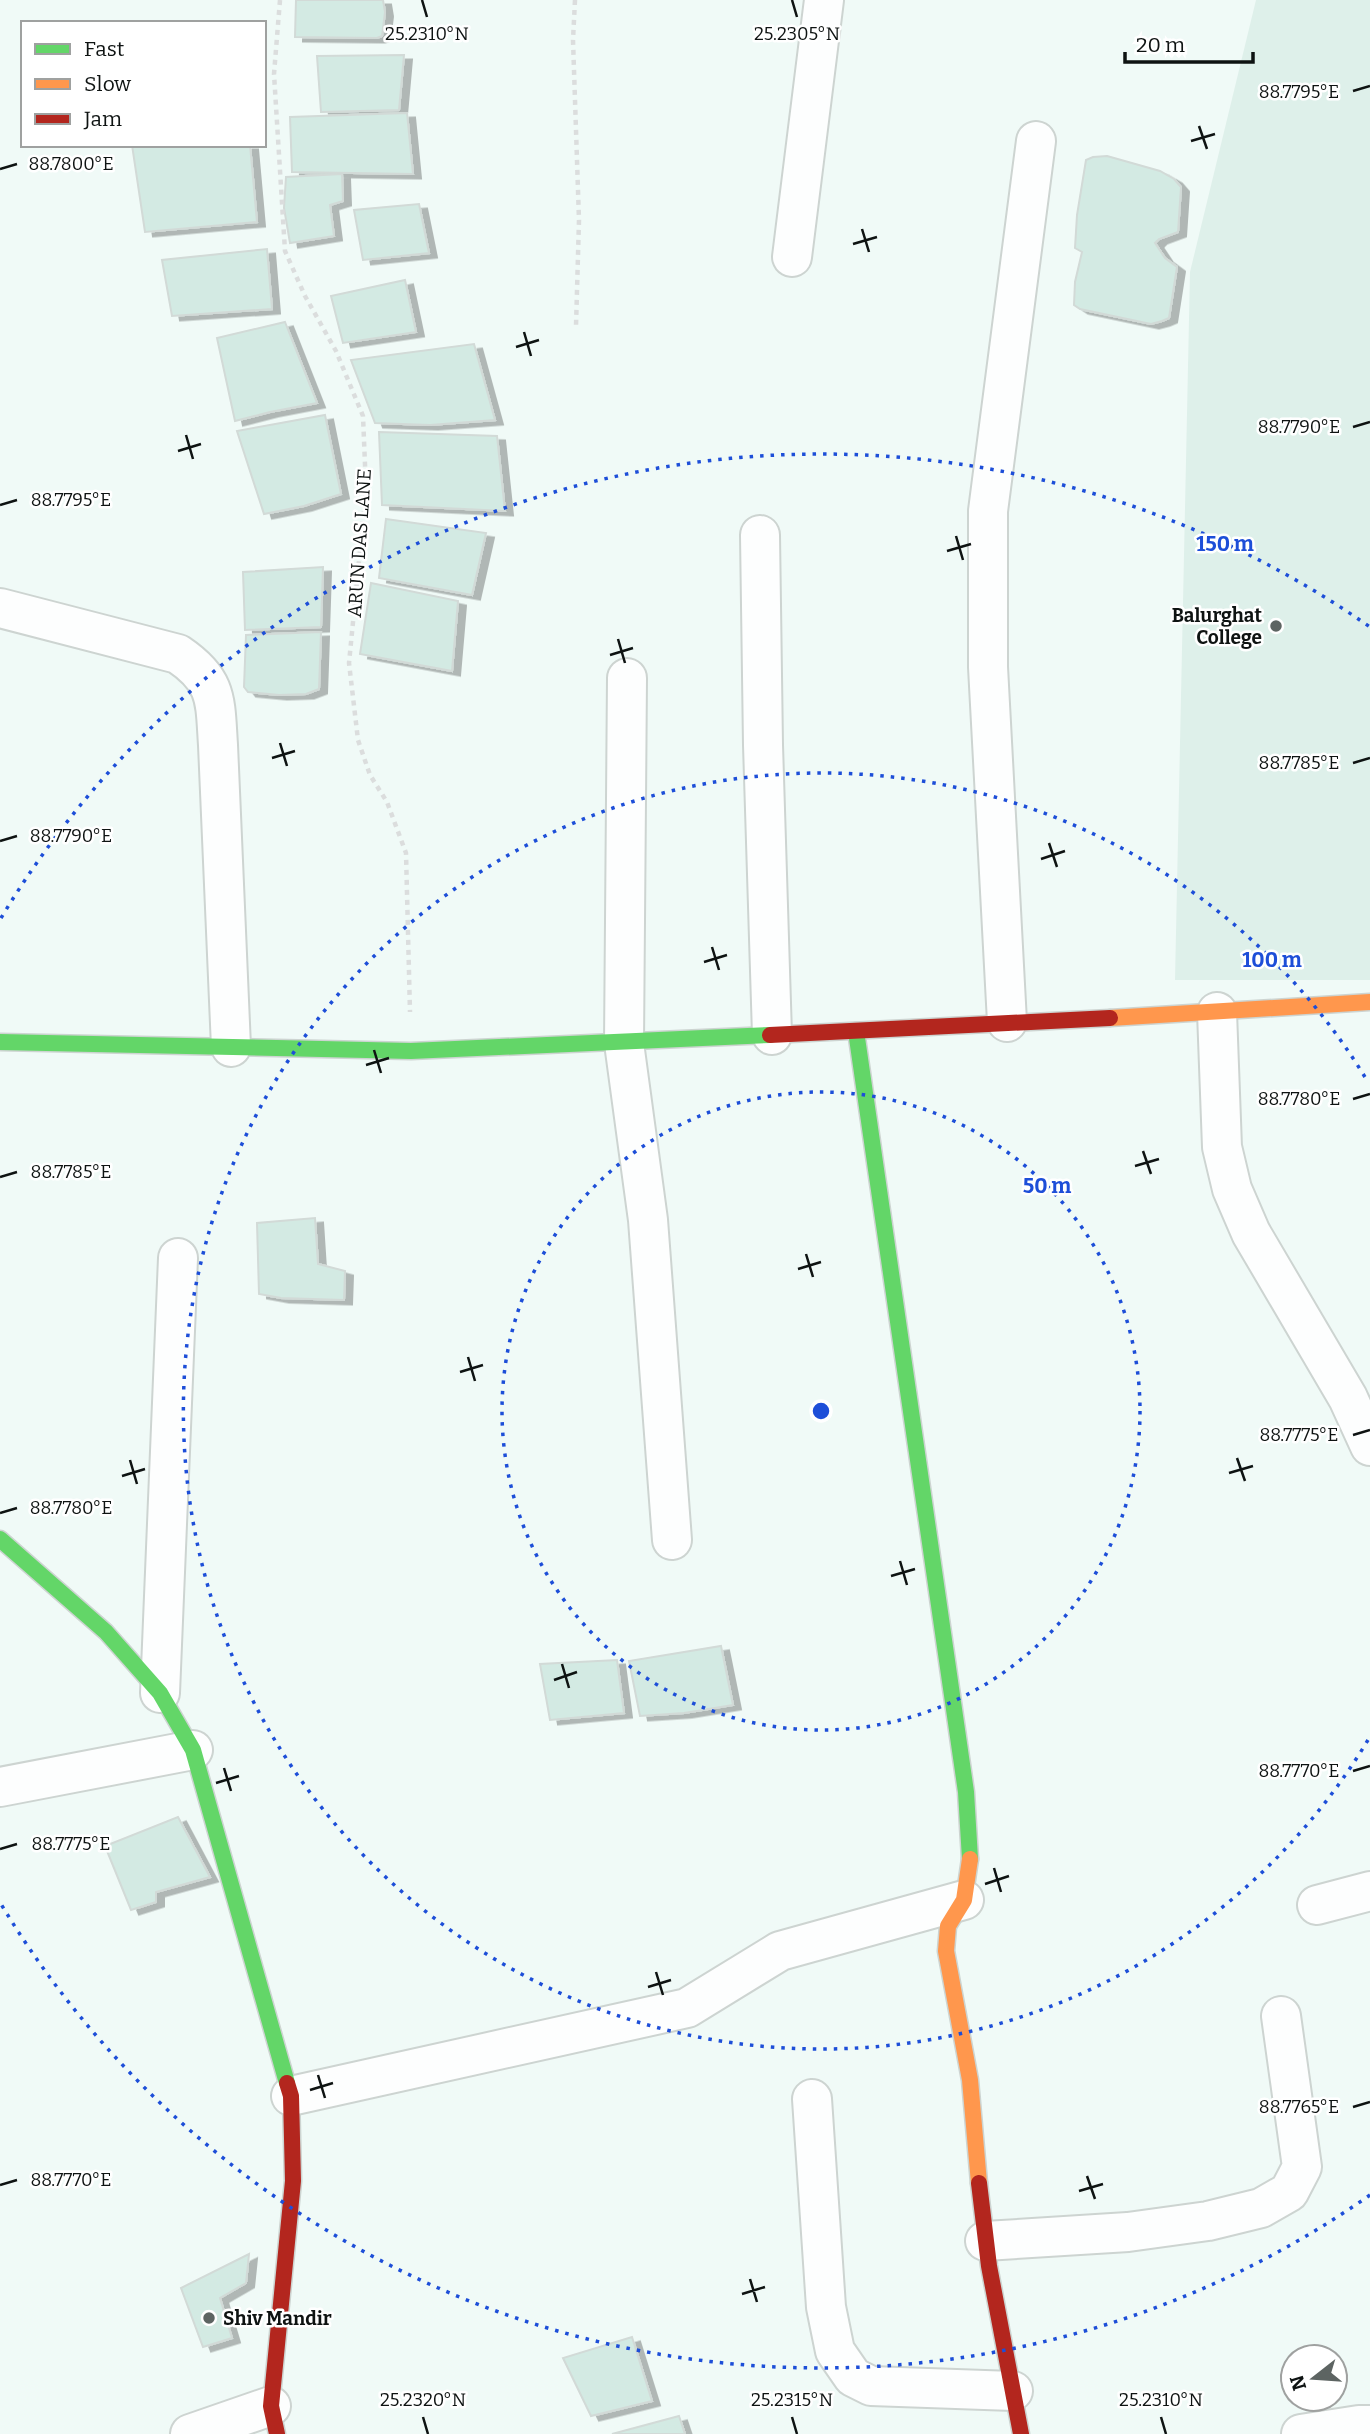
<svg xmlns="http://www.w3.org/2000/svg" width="1370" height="2434" viewBox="0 0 1370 2434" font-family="Bitter,serif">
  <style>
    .built { fill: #def0ea }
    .building { fill: #d3eae3; stroke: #d2dad7; stroke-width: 2; filter: url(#shadow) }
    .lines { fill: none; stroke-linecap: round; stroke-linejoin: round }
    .street-casing { stroke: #cdd4d1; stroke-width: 42 }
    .fast-casing { stroke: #cdd4d1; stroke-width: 19 }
    .slow-casing { stroke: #cdd4d1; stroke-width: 19 }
    .jam-casing { stroke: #cdd4d1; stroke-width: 19 }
    .path { stroke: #dbdddd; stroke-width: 4.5; stroke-dasharray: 5 5; stroke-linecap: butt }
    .street { stroke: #fdfefe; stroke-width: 38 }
    .fast { stroke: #63d668; stroke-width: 16 }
    .slow { stroke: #ff974d; stroke-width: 16 }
    .jam { stroke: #b3261e; stroke-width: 16 }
    .ticks { fill: none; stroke: #0e1312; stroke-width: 2.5 }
    .ring { fill: none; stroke: #1d4ed8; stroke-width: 3.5; stroke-dasharray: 3.5 7 }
    .poi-dot { fill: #5d6462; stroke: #fff; stroke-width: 2.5 }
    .labels { text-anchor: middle; stroke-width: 5; stroke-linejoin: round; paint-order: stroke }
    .street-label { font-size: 19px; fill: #0e1312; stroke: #fff }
    .poi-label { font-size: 19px; font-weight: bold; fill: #0e1312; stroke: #fff; text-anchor: end }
    .ticks-label { font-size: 18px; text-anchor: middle; fill: #0e1312; stroke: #fff; stroke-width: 5; stroke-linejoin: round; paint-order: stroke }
    .centre { fill: #1d4ed8; stroke: #fff; stroke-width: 3.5 }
    .ring-label { font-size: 21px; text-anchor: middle; font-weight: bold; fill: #1d4ed8; stroke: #fff; stroke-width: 5; stroke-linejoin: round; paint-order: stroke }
  </style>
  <defs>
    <filter id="shadow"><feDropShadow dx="8" dy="4.5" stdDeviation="0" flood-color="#0004"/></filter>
  </defs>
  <rect width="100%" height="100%" fill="#f0faf7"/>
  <polygon class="built" points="1256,0 1370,0 1370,980 1175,980 1190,272"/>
  <g class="building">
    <polygon points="296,0 383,0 385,12 382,36 377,38 295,37"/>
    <polygon points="404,55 399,110 321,112 317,56"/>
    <polygon points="407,113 413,174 292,172 290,117"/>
    <polygon points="132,145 250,145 257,222 145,232"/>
    <polygon points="1107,156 1160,171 1174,179 1181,187 1178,232 1159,239 1155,243 1165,258 1177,267 1169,318 1162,321 1151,324 1080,309 1074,305 1075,282 1082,252 1075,248 1077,215 1086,160 1093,157"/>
    <polygon points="342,174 343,201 330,205 334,236 290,243 284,208 286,177"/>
    <polygon points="419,204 429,253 363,260 354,210"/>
    <polygon points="267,249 272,309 172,316 162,260"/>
    <polygon points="405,280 416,332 343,343 331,296"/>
    <polygon points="285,322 317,403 270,412 235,421 217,338"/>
    <polygon points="474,344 495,420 430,425 375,423 351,360"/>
    <polygon points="325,415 341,494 304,506 264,514 237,431"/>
    <polygon points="379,432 497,436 505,511 382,505"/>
    <polygon points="386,519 486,533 472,595 379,578"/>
    <polygon points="323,567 321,627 245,630 243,572"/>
    <polygon points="371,583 458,601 452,671 360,654"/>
    <polygon points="321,632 319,689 306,694 279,695 248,692 244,687 246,635"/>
    <polygon points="315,1218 318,1264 345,1271 344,1300 281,1298 259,1294 257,1223"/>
    <polygon points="721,1646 733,1705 684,1713 640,1716 629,1661"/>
    <polygon points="617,1660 624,1713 550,1720 540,1664"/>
    <polygon points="178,1817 210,1877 156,1892 156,1902 131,1910 105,1846"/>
    <polygon points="249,2254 246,2283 220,2298 232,2338 203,2347 181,2288"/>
    <polygon points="632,2337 652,2401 591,2416 563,2358"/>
    <polygon points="679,2416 685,2434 612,2434"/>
  </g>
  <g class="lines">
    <defs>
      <g id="street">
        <polyline points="792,257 824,0"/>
        <polyline points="760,535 763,745 772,1035"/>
        <path d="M0,608L178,654C218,681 215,700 218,745L231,1047"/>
        <polyline points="627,678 624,1043 648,1220 672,1540"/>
        <polyline points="1217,1012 1222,1147 1232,1189 1251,1233 1348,1398 1370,1446"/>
        <polyline points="1007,1022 988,667 988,511 1036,141"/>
        <polyline points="160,1693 178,1258"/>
        <polyline points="0,1787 193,1750"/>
        <polyline points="1317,1905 1370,1891"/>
        <polyline points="291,2096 687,2008 780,1951 964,1900"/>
        <polyline points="812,2099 826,2307 835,2351 853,2377 871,2386 1013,2391"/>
        <polyline points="985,2241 1128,2232 1208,2221 1261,2208 1289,2192 1302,2167 1281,2016"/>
        <polyline points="190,2434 271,2406"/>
        <polyline points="1301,2434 1359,2425 1370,2425"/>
      </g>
      <g id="fast">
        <polyline points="856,1031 966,1792 970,1859"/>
        <polyline points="0,1042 411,1051 770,1035"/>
        <polyline points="0,1539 106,1632 160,1693 193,1750 287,2083"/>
      </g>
      <g id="slow">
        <polyline points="1110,1018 1370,1002"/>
        <polyline points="970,1859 964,1900 948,1926 946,1951 970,2080 979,2183"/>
      </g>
      <g id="jam">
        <polyline points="770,1035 1110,1018"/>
        <polyline points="979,2183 989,2266 1021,2434"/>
        <polyline points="277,2434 271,2406 293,2181 291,2096 287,2083"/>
      </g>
    </defs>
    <use href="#street" class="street-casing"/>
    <use href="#fast" class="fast-casing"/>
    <use href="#slow" class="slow-casing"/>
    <use href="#jam" class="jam-casing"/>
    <g class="path">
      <polyline points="280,0 274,74 285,251 305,296 336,351 363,416 366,489 349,663 358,740 370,775 387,802 406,853 410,1012"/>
      <polyline points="575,0 573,40 579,220 576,326"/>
    </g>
    <use href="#street" class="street"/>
    <use href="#fast" class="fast"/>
    <use href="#slow" class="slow"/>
    <use href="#jam" class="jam"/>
  </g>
  <path class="ticks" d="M422,0L427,17M792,0L797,17M1353,91L1370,86M1199,126L1207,149M1191,141L1215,134M0,169L17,164M862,229L869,252M853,244L877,237M524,332L531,356M516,347L539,340M1353,427L1370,422M186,435L193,459M178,451L201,444M0,505L17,500M956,536L963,560M947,551L971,544M618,639L625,663M610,655L633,648M280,743L287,766M272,758L295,751M1353,763L1370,758M0,841L17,836M1049,843L1057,867M1041,859L1065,851M712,947L719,970M704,962L727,955M374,1050L381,1073M366,1065L389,1058M1353,1099L1370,1094M1143,1151L1151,1174M1135,1166L1159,1159M0,1177L17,1172M806,1254L813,1277M798,1269L821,1262M468,1357L475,1381M460,1372L483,1365M1353,1435L1370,1430M1237,1458L1245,1481M130,1460L137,1484M1229,1473L1253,1466M122,1476L145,1469M0,1513L17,1508M900,1561L907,1585M891,1576L915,1569M562,1664L569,1688M554,1680L577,1672M224,1768L231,1791M1353,1771L1370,1766M216,1783L239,1776M0,1849L17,1844M994,1868L1001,1892M985,1884L1009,1876M656,1972L663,1995M648,1987L671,1980M318,2075L325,2098M310,2090L333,2083M1353,2107L1370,2102M1087,2176L1095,2199M0,2185L17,2180M1079,2191L1103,2184M750,2279L757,2302M742,2294L765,2287M423,2417L428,2434M792,2417L797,2434M1161,2417L1166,2434"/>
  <g class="ring">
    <circle cx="821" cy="1411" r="319"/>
    <path d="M1368 1740A638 638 0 1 1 1368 1082"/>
    <path d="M1370 2195A957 957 0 0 1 1 1904M1 918A957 957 0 0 1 1370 627"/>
  </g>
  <g class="poi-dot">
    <circle cx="1276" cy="626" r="7"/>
    <circle cx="209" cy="2318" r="7"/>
  </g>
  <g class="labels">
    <g class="street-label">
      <text transform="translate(359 543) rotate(-86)" y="7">ARUN DAS LANE</text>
    </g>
    <g class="poi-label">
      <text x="1262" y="622">Balurghat<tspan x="1262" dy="22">College</tspan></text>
      <text x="223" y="2325" text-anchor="start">Shiv Mandir</text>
    </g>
  </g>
  <g class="ticks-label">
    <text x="797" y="40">25.2305°N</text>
    <text x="427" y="40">25.2310°N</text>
    <text x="1299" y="98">88.7795°E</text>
    <text x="71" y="170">88.7800°E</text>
    <text x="1299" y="433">88.7790°E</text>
    <text x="71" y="506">88.7795°E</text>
    <text x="1299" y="769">88.7785°E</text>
    <text x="71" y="842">88.7790°E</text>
    <text x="1299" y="1105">88.7780°E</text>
    <text x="71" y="1178">88.7785°E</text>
    <text x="1299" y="1441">88.7775°E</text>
    <text x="71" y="1514">88.7780°E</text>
    <text x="1299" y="1777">88.7770°E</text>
    <text x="71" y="1850">88.7775°E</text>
    <text x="1299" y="2113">88.7765°E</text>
    <text x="71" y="2186">88.7770°E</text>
    <text x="423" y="2406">25.2320°N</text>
    <text x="792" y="2406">25.2315°N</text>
    <text x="1161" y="2406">25.2310°N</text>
  </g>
  <circle cx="821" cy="1411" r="10" class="centre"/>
  <g class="ring-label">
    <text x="1225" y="551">150 m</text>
    <text x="1272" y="967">100 m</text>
    <text x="1047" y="1193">50 m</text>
  </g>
  <rect x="21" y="21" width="245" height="126" fill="#ffffff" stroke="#9fa1a0" stroke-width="2"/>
  <rect x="35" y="44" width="35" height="10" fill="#63d668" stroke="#9fa1a0" stroke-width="2"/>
  <text x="84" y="56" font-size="21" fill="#0e1312">Fast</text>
  <rect x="35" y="79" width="35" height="10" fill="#ff974d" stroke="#9fa1a0" stroke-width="2"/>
  <text x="84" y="91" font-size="21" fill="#0e1312">Slow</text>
  <rect x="35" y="114" width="35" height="10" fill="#b3261e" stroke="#9fa1a0" stroke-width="2"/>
  <text x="84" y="126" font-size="21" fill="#0e1312">Jam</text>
  <g transform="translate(1314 2378) rotate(253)"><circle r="33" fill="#ffffff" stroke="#9fa1a0" stroke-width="2"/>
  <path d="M0-5L12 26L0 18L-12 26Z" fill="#5d6462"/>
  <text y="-10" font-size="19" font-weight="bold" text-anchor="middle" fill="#0e1312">N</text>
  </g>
  <path d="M1125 52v10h128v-10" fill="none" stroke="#0e1312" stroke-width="3.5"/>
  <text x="1136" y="52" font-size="21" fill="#0e1312" stroke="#ffffff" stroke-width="5" paint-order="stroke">20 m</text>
</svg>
